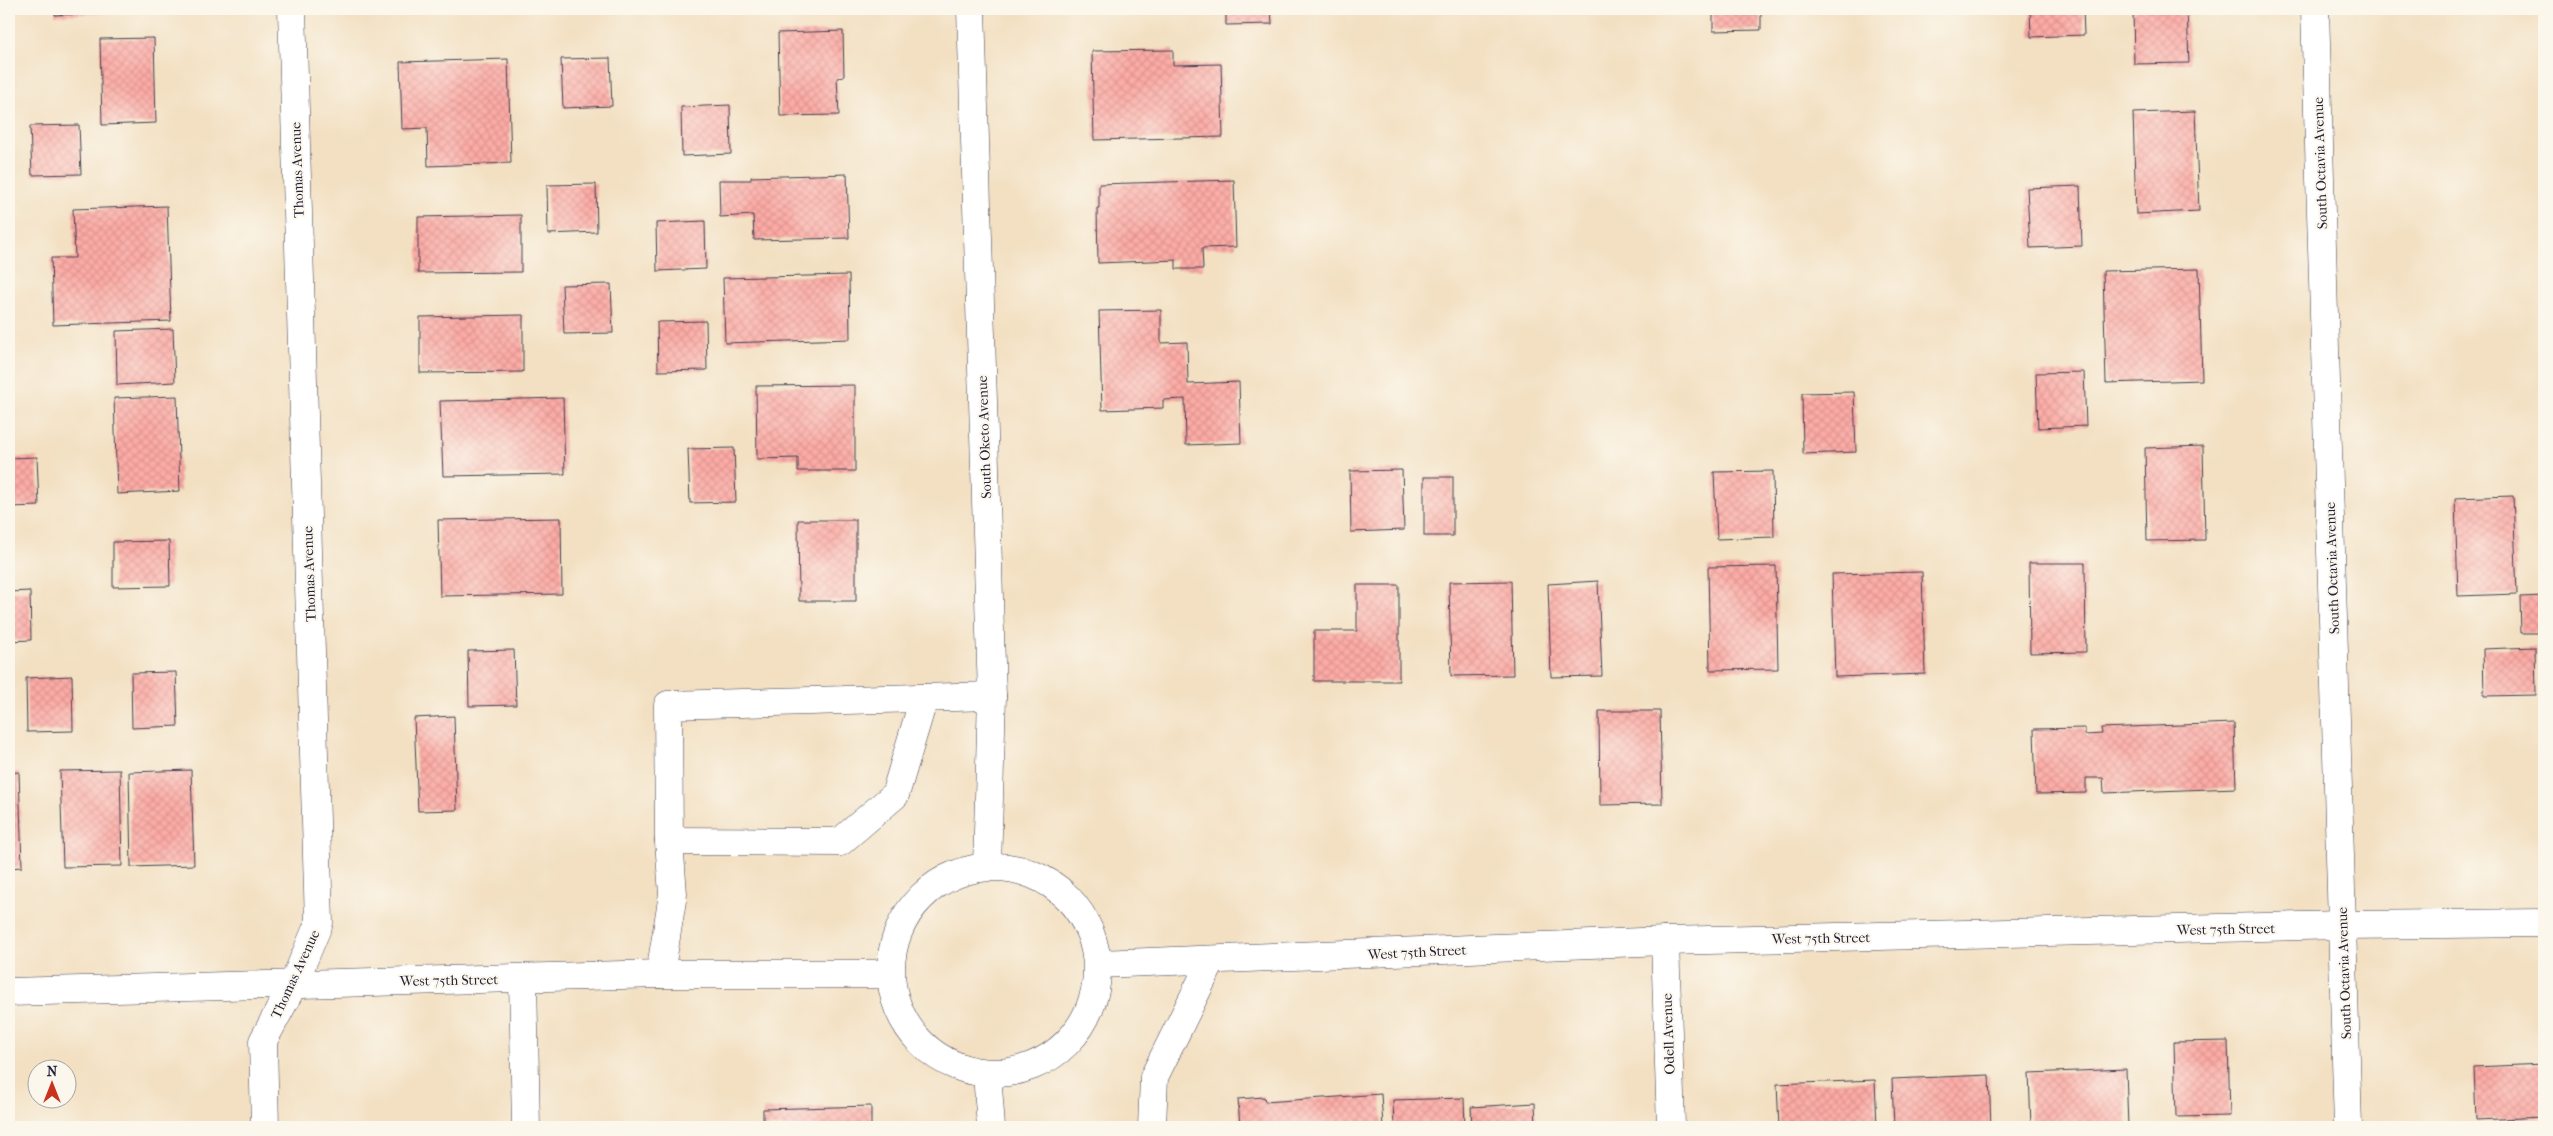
<svg xmlns="http://www.w3.org/2000/svg" width="2553" height="1136" viewBox="0 0 2553 1136" font-family="'IM FELL French Canon',serif">
  <style>
    .building { fill: url(#building-cross-hatch) }
    .lines { fill: none; stroke-linecap: round; stroke-linejoin: round }
    .minor-casing { stroke: #413e4f; stroke-width: 29 }
    .minor { stroke: #fff; stroke-width: 28 }
    .labels { text-anchor: middle; stroke-width: 4; stroke-linejoin: round; paint-order: stroke }
    .street-label { font-size: 14px; fill: #22223b; stroke: #fbf7ec }
  </style>
  <defs>
    <pattern id="building-cross-hatch" width="8" height="8" patternUnits="userSpaceOnUse" patternTransform="scale(1.25)"><rect width="8" height="8" fill="#fdaba5"/><path d="M0 0l8 8M0 8l8-8" fill="none" stroke="#d9938f"/></pattern>
  </defs>
  <rect width="100%" height="100%" fill="#fbf7ec"/>
  <filter id="ink" filterUnits="userSpaceOnUse"><feTurbulence type="fractalNoise" baseFrequency=".02" numOctaves="2"/><feDisplacementMap in="SourceGraphic" scale="10" xChannelSelector="R" yChannelSelector="G"/><feConvolveMatrix kernelMatrix="1 2 1 2 8 2 1 2 1" color-interpolation-filters="sRGB"/></filter>
  <filter id="wash" filterUnits="userSpaceOnUse"><feTurbulence type="fractalNoise" baseFrequency=".0096" numOctaves="4" result="noise"/><feDisplacementMap in="SourceGraphic" scale="20" xChannelSelector="R" yChannelSelector="G"/><feGaussianBlur stdDeviation="1.12" result="paint"/><feColorMatrix in="noise" values="0 0 0 0 0 0 0 0 0 0 0 0 0 0 0 0 0 1.4 0 .05"/><feComposite in="paint" operator="in"/></filter>
  <g filter="url(#wash)">
    <rect width="100%" height="100%" fill="#f3e0c2"/>
    <g id="blocks">
      <g class="building">
        <polygon points="55,9 104,9 104,13 55,15"/>
        <polygon points="1226,9 1271,9 1272,24 1226,25"/>
        <polygon points="1713,9 1761,9 1761,30 1713,31"/>
        <polygon points="2030,9 2083,9 2084,35 2031,37"/>
        <polygon points="2133,9 2187,9 2189,63 2134,64"/>
        <polygon points="843,31 844,77 837,78 839,115 780,116 778,33"/>
        <polygon points="154,38 156,123 102,125 100,39"/>
        <polygon points="1173,50 1173,65 1221,64 1223,137 1094,140 1092,51"/>
        <polygon points="610,58 612,106 563,108 561,59"/>
        <polygon points="508,59 511,163 428,166 427,128 402,129 400,62"/>
        <polygon points="730,105 731,154 682,156 681,107"/>
        <polygon points="2195,111 2199,211 2136,214 2133,113"/>
        <polygon points="79,125 81,174 32,175 30,126"/>
        <polygon points="847,174 849,238 754,240 753,215 720,217 719,180 751,180 751,177"/>
        <polygon points="1234,180 1236,247 1202,248 1203,269 1176,269 1176,260 1098,263 1097,208 1099,208 1099,184"/>
        <polygon points="596,184 597,232 548,234 547,185"/>
        <polygon points="2080,186 2082,246 2030,248 2027,188"/>
        <polygon points="167,206 171,321 53,325 51,258 75,258 73,209"/>
        <polygon points="521,215 521,272 418,273 418,217"/>
        <polygon points="705,221 706,269 657,271 656,223"/>
        <polygon points="2199,269 2202,380 2106,383 2103,271"/>
        <polygon points="849,275 850,339 725,343 723,278"/>
        <polygon points="611,284 613,333 564,334 562,285"/>
        <polygon points="1161,310 1161,343 1187,342 1188,384 1239,382 1241,443 1186,445 1185,399 1163,400 1163,408 1102,410 1099,311"/>
        <polygon points="523,315 523,372 420,373 420,317"/>
        <polygon points="706,321 707,370 658,371 657,322"/>
        <polygon points="173,329 175,382 117,385 116,331"/>
        <polygon points="2084,372 2086,426 2038,428 2036,373"/>
        <polygon points="855,385 855,471 798,471 798,458 757,459 756,386"/>
        <polygon points="1854,392 1856,452 1803,454 1802,393"/>
        <polygon points="177,396 180,491 117,494 114,398"/>
        <polygon points="563,398 565,474 443,476 440,401"/>
        <polygon points="2203,446 2205,540 2147,541 2145,448"/>
        <polygon points="734,448 736,502 690,503 688,449"/>
        <polygon points="37,457 39,506 9,507 9,458"/>
        <polygon points="1402,470 1404,530 1351,532 1350,471"/>
        <polygon points="1773,471 1774,537 1717,539 1714,472"/>
        <rect x="1424" y="477" width="29" height="59"/>
        <polygon points="2513,496 2517,594 2458,596 2455,498"/>
        <polygon points="561,518 562,594 440,596 438,520"/>
        <polygon points="798,520 856,520 856,601 799,601"/>
        <polygon points="169,541 170,586 113,587 113,542"/>
        <polygon points="2029,563 2085,563 2086,652 2030,653"/>
        <polygon points="1776,566 1778,669 1710,670 1708,567"/>
        <polygon points="1922,572 1925,674 1835,677 1832,574"/>
        <polygon points="1511,581 1513,675 1451,676 1449,582"/>
        <polygon points="1598,581 1602,676 1551,677 1548,584"/>
        <polygon points="1357,585 1399,585 1399,681 1314,681 1314,631 1357,631"/>
        <polygon points="30,591 31,640 9,641 9,592"/>
        <polygon points="2544,596 2544,633 2521,633 2520,597"/>
        <polygon points="2535,647 2536,695 2484,696 2483,649"/>
        <polygon points="514,650 516,705 469,706 468,651"/>
        <polygon points="176,672 178,726 132,728 131,673"/>
        <polygon points="72,676 73,731 27,732 26,678"/>
        <polygon points="1599,711 1660,711 1662,804 1600,805"/>
        <polygon points="454,716 457,810 418,811 414,718"/>
        <polygon points="2234,723 2236,788 2104,793 2103,778 2086,778 2086,793 2036,794 2034,729 2085,728 2085,735 2102,734 2101,728"/>
        <polygon points="120,770 122,866 63,867 60,771"/>
        <polygon points="191,770 194,865 131,867 129,772"/>
        <polygon points="19,772 22,867 9,868 9,773"/>
        <polygon points="2228,1041 2230,1116 2176,1117 2174,1042"/>
        <polygon points="2544,1064 2544,1117 2476,1120 2474,1067"/>
        <polygon points="2126,1069 2128,1127 2031,1127 2029,1073"/>
        <polygon points="1989,1075 1991,1127 1894,1127 1892,1079"/>
        <polygon points="1875,1080 1877,1127 1779,1127 1777,1084"/>
        <polygon points="1381,1094 1383,1127 1240,1127 1238,1099 1264,1097 1265,1102"/>
        <polygon points="1464,1098 1465,1127 1394,1127 1393,1100"/>
        <polygon points="1535,1103 1536,1127 1472,1127 1471,1107"/>
        <polygon points="871,1106 871,1127 763,1127 763,1109"/>
      </g>
    </g>
  </g>
  <g filter="url(#ink)">
    <use href="#blocks" fill-opacity="0" stroke="#413e4f" stroke-width="1"/>
    <g class="lines">
      <defs>
        <g id="minor">
          <polyline points="971,9 992,696 987,866"/>
          <polyline points="2315,9 2348,1127"/>
          <polyline points="669,841 840,842 895,795 924,698"/>
          <circle cx="994" cy="970" r="103"/>
          <polyline points="1665,941 1671,1127"/>
          <polyline points="1099,964 1665,941 2343,925 2544,923"/>
          <polyline points="660,974 673,894 669,841 668,705 992,696"/>
          <polyline points="523,979 526,1127"/>
          <polyline points="9,992 660,974 890,974"/>
          <polyline points="987,1074 991,1127"/>
          <polyline points="265,1127 263,1041 293,985 319,923 292,9"/>
          <polyline points="1152,1127 1154,1077 1211,962"/>
        </g>
      </defs>
      <use href="#minor" class="minor-casing"/>
      <use href="#minor" class="minor"/>
    </g>
  </g>
  <g class="labels">
    <g class="street-label">
      <text transform="translate(2320 163) rotate(-92)" y="5">South Octavia Avenue</text>
      <text transform="translate(297 170) rotate(-92)" y="5">Thomas Avenue</text>
      <text transform="translate(984 437) rotate(-92)" y="5">South Oketo Avenue</text>
      <text transform="translate(2332 568) rotate(-92)" y="5">South Octavia Avenue</text>
      <text transform="translate(309 574) rotate(-92)" y="5">Thomas Avenue</text>
      <text transform="translate(2226 929) rotate(-1)" y="5">West 75th Street</text>
      <text transform="translate(1821 938) rotate(-1)" y="5">West 75th Street</text>
      <text transform="translate(1417 952) rotate(-3)" y="5">West 75th Street</text>
      <text transform="translate(2344 973) rotate(-92)" y="5">South Octavia Avenue</text>
      <text transform="translate(295 974) rotate(-65)" y="5">Thomas Avenue</text>
      <text transform="translate(449 980) rotate(-1)" y="5">West 75th Street</text>
      <text transform="translate(1668 1034) rotate(-92)" y="5">Odell Avenue</text>
    </g>
  </g>
  <rect width="2553" height="1136" fill="none" stroke="#fbf7ec" stroke-width="30"/>
  <g transform="translate(52 1084)"><circle r="24" fill="#fbf7ec" stroke="#a4a2a5"/>
  <path d="M0-4L9 19L0 12L-9 19Z" fill="#c8321e"/>
  <text y="-8" font-size="14" font-weight="bold" text-anchor="middle" fill="#22223b">N</text>
  </g>
</svg>
